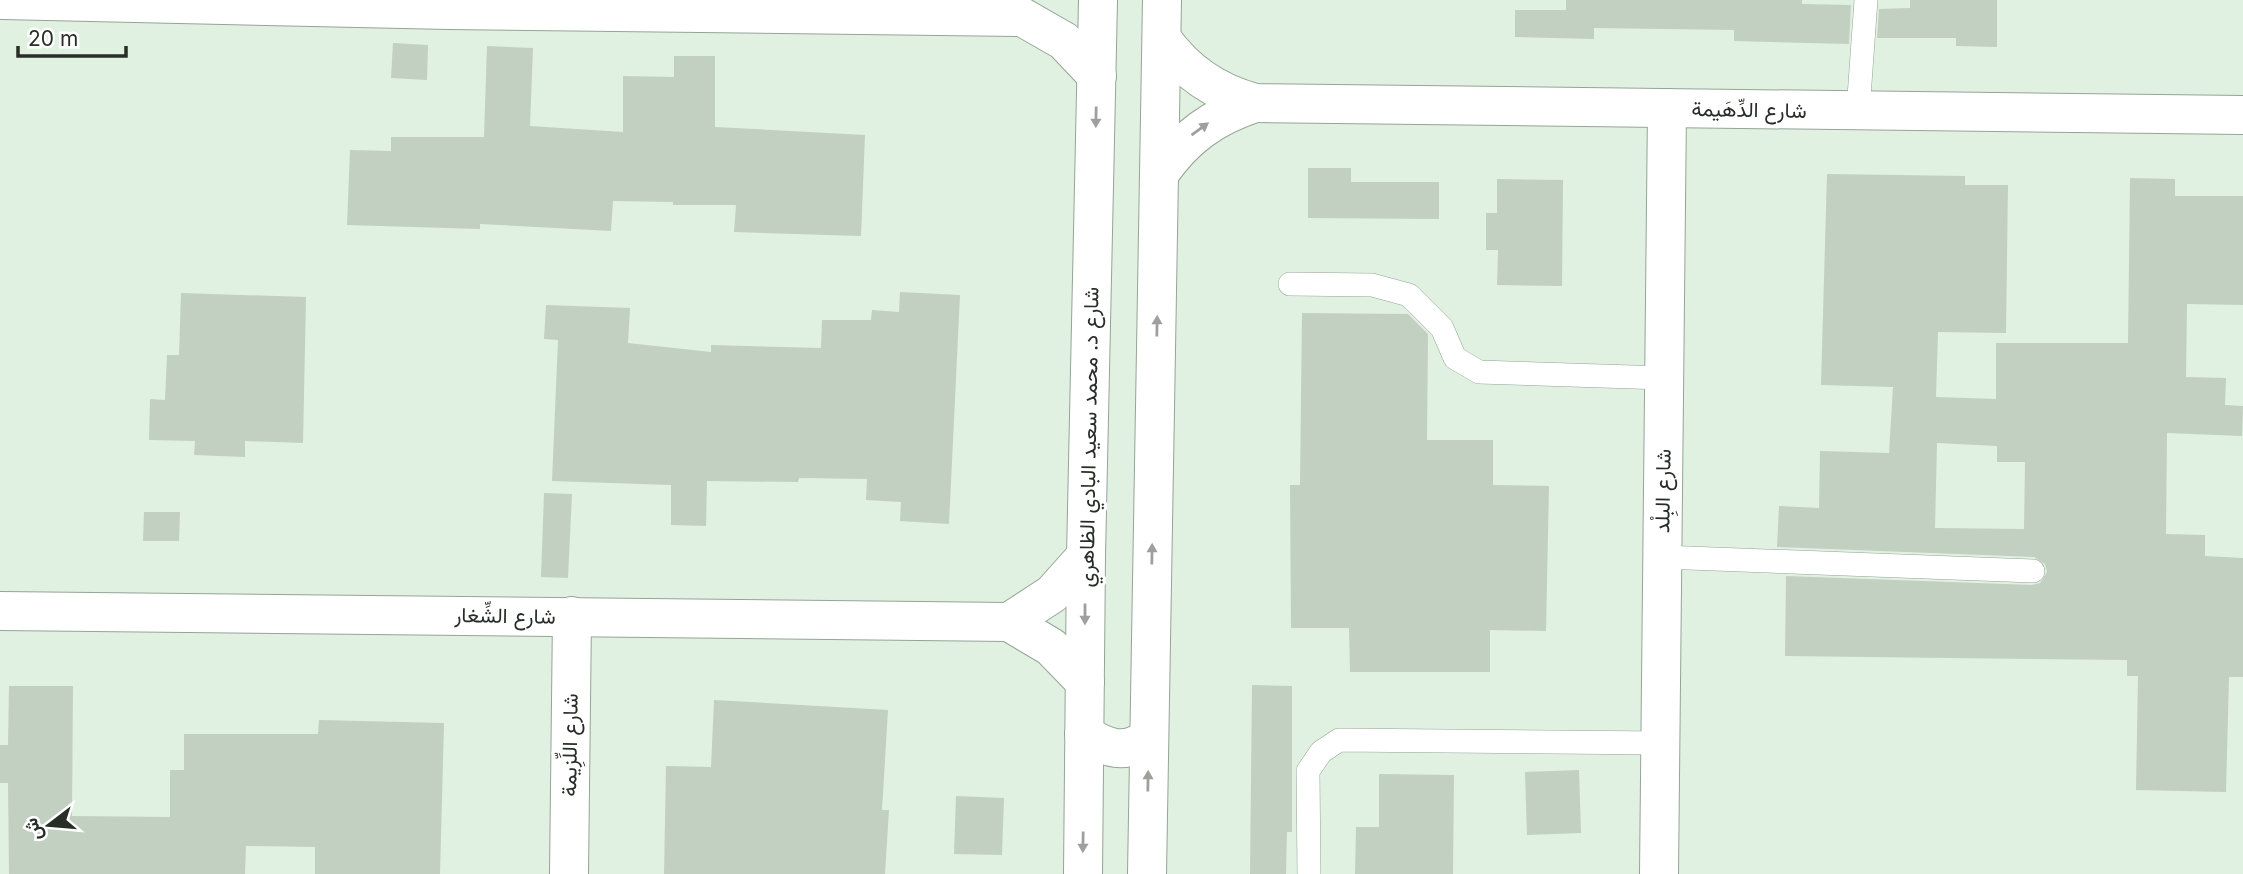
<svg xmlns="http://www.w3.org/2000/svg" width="2243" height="874" viewBox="0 0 2243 874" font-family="Inter,Vazirmatn,sans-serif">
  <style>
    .building { fill: #c1d0c1; fill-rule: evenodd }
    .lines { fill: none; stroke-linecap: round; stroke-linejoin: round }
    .lane-casing { stroke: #95a496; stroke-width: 24 }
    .street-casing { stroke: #95a496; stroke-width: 40 }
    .secondary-casing { stroke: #95a496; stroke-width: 40 }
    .lane { stroke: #fff; stroke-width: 23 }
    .street { stroke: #fff; stroke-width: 38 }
    .secondary { stroke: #fff; stroke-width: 38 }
    .oneway { fill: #9ea09e }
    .labels { text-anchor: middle; stroke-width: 6; stroke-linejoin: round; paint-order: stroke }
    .street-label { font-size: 21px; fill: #272d27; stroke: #fff }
  </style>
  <rect width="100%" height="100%" fill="#e0f0e1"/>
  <g class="building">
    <polygon points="1566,0 1802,0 1802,4 1851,5 1849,44 1734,41 1734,30 1594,28 1594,39 1515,37 1515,10 1566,10"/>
    <polygon points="1910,0 1997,0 1997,47 1956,46 1956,38 1877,38 1879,9 1910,8"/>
    <polygon points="393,43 428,45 427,80 391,78"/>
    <polygon points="487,46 533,48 530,126 623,132 623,76 674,77 674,56 715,56 715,127 865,135 861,236 734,232 736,205 673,205 673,202 613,201 611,231 480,224 480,229 347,225 350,150 391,151 391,137 484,137"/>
    <polygon points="1308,168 1351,168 1351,182 1439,182 1439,219 1308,218"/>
    <path d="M1827,174L1965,176V185H2008L2006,333L1938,332L1936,397L1996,399V343H2128L2130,178L2175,179V196H2243V305L2187,304L2186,377L2226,378L2225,405L2243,406L2242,436L2167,433L2166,534L2205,535V556L2243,558V677H2229L2226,792L2136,790L2138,676H2127V660L1785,656L1786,576L2032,585L2040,583L2047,572L2045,564L2034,557L1777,547L1779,506L1819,508L1820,451L1889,453L1893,387L1821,385ZM1937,443L1997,446V462H2025L2024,529L1935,528Z"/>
    <polygon points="1497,179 1563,180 1562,286 1497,285 1498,250 1486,250 1486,213 1497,213"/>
    <polygon points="900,292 960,295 949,524 900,521 901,502 866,500 867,479 799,478 798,482 707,481 706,526 671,525 671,485 552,481 558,340 544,339 546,305 630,308 628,343 711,352 711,345 821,348 822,320 871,320 872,310 899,312"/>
    <polygon points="181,293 306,297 303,443 245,441 245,457 194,455 195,441 149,440 150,399 165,400 167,355 179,355"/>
    <polygon points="1302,313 1408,314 1428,334 1427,440 1493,440 1493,485 1549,486 1546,631 1490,630 1490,672 1350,672 1349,628 1291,628 1290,485 1300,485"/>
    <polygon points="544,493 572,494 568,578 541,577"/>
    <polygon points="144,512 180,512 179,541 143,541"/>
    <polygon points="1252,685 1292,686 1292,832 1287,832 1286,874 1250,874"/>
    <polygon points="9,686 73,686 72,816 170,817 170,770 184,770 184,734 318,734 319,720 444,723 440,874 315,874 315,847 246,846 245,874 9,874 8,783 0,783 0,745 8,745"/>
    <polygon points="714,700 888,710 882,810 889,810 885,874 664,874 666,766 711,767"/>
    <polygon points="1579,770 1581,833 1527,835 1525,772"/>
    <polygon points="1379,774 1454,775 1453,874 1355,874 1356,827 1379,827"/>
    <polygon points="956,796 1004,798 1002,855 954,854"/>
  </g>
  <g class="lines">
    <defs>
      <g id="lane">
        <polyline points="1858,111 1866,0"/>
        <polyline points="1290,284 1372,285 1409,295 1442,328 1455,358 1479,372 1664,378"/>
        <polyline points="1662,557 2033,571"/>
        <polyline points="1309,874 1308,771 1321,752 1339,740 1661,743"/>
      </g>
      <g id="street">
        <polyline points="3,0 449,10 1022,17 1064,41 1097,76"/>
        <path d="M1162,39C1186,72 1215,92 1255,103L2243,115"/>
        <path d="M1160,173C1185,137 1213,117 1255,103"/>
        <polyline points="0,611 1009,622 1051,647 1085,682"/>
        <polyline points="1009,622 1052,594 1086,556"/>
        <polyline points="569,874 572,616"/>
        <polyline points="1659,874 1667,108"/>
      </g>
      <g id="secondary">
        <path d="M1084,734C1107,749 1125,755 1148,738"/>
        <polyline points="1083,874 1086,556 1098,0"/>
        <polyline points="1147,874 1162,0"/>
      </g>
    </defs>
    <use href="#lane" class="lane-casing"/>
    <use href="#street" class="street-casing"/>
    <use href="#secondary" class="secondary-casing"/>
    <use href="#lane" class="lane"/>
    <use href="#street" class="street"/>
    <use href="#secondary" class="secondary"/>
  </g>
  <defs><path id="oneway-solid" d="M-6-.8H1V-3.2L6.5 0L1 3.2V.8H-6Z" transform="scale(1.75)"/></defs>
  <g class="oneway">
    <use href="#oneway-solid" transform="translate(1096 117) rotate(91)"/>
    <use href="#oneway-solid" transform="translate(1200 129) rotate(-36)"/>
    <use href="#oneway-solid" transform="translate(1157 326) rotate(-89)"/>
    <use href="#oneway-solid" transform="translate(1152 554) rotate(-89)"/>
    <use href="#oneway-solid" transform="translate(1085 614) rotate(90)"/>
    <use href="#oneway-solid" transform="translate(1148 781) rotate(-89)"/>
    <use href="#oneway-solid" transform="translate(1083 842) rotate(91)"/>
  </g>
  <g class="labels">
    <g class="street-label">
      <text transform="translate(1749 110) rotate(1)" y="7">شارع الدِّهَيمة</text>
      <text transform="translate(1089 437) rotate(-89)" y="7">شارع د. محمد سعيد البادي الظاهري</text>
      <text transform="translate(1663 491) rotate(-89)" y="7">شارع البِلْد</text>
      <text transform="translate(505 616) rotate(1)" y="7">شارع الشِّغار</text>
      <text transform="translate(570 745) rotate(-89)" y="7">شارع اللِّزِيمة</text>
    </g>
  </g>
  <g transform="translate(49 825) rotate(254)" stroke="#ffffff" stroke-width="5" paint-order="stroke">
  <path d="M0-5L12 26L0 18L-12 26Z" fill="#272d27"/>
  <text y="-10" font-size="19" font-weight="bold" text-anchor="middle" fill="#272d27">ش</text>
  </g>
  <path d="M18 46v10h108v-10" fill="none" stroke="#272d27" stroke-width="3.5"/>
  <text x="28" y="46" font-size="21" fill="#272d27" stroke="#ffffff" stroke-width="5" paint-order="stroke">20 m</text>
</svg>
